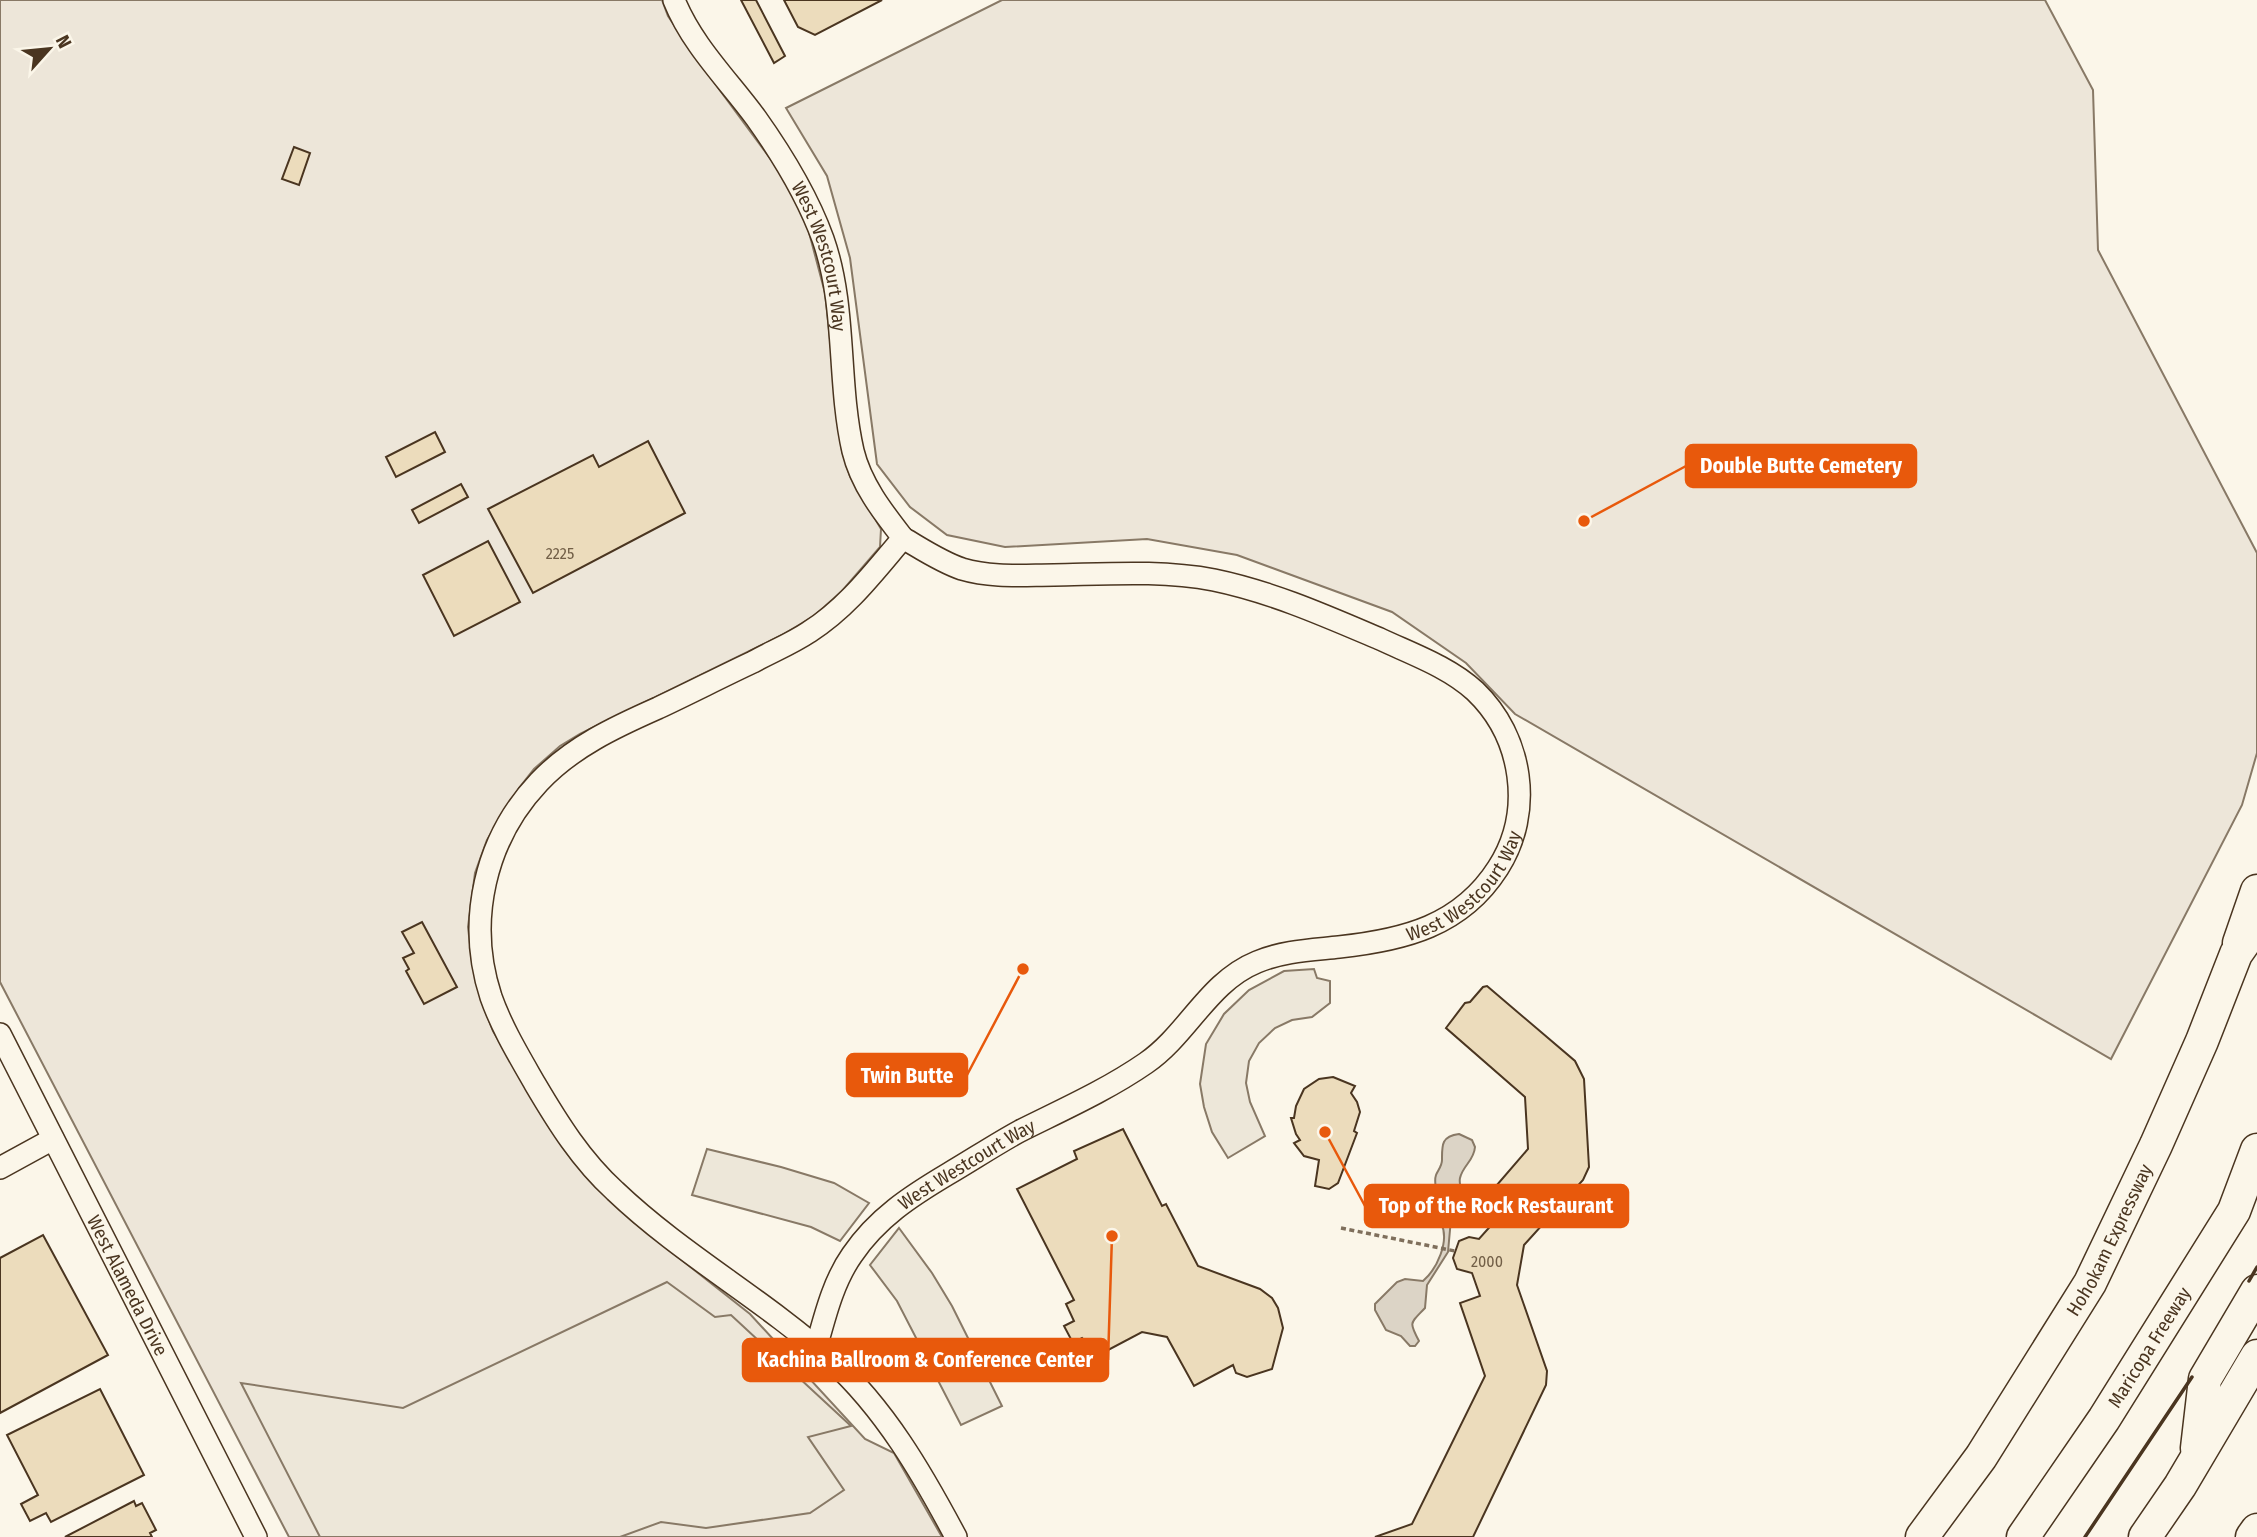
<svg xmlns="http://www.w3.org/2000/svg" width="2257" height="1537" viewBox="0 0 2257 1537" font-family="'Fira Sans Condensed',sans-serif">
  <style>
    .green { fill: #ede6d9; stroke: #887966; stroke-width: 2 }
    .parking { fill: #ede7d9; stroke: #887966; stroke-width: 2 }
    .water { fill: #dcd4c6; stroke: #887966; stroke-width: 2 }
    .building { fill: #ecdcbc; stroke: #4a3520; stroke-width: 2 }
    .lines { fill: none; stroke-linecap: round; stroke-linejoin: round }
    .minor-casing { stroke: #4a3520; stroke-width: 24 }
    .highway-casing { stroke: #4a3520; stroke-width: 35 }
    .path { stroke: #7f6f5c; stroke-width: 3.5; stroke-dasharray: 5 3.5; stroke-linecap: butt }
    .minor { stroke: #fbf6e9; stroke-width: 21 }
    .highway { stroke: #fbf6e9; stroke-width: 32 }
    .wall { stroke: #4a3520; stroke-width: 3.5 }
    .labels { text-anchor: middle; stroke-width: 5; stroke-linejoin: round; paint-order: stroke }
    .number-label { font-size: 16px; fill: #725f47 }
    .street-label { font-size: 19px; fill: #4a3520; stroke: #fbf6e9 }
    .leader { fill: none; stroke: #e8590c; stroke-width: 2.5 }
    .callout-dot { fill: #e8590c; stroke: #fbf6e9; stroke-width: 2.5 }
    .callout { fill: #e8590c; stroke: #e8590c; stroke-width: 2.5 }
    .callout-label { font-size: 21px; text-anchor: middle; font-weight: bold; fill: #fff }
  </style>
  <rect width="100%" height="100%" fill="#fbf6e9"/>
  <g class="green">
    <polygon points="0,0 662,0 668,16 699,62 775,165 790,188 806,221 825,293 842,451 850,476 881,529 880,547 842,591 814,616 782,635 580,734 560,746 534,769 519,788 487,840 475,873 468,927 472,962 481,1000 493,1031 548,1125 566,1152 589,1180 631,1220 750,1314 865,1439 894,1453 942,1537 289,1537 0,982"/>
    <polygon points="1002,0 2045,0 2093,90 2098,250 2257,553 2257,753 2242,805 2111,1059 1515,714 1466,663 1392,612 1237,555 1147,539 1005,547 947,535 910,507 877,464 850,258 827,176 786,108"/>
  </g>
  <g class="parking">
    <polygon points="1314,969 1317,978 1330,981 1330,1003 1312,1017 1292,1020 1275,1028 1259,1043 1249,1061 1246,1083 1250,1102 1265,1136 1228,1158 1212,1132 1204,1107 1200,1084 1206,1044 1224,1014 1249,990 1284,971"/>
    <polygon points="707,1149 781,1167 834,1183 869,1203 840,1241 811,1227 692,1195"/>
    <polygon points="899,1228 932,1273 952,1306 1002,1406 961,1425 897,1301 870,1265"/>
    <polygon points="667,1282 715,1317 731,1315 851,1426 808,1437 844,1490 810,1513 706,1528 661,1522 620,1537 320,1537 241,1383 403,1408"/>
  </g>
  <path class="water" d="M1459,1134L1472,1140L1475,1147C1474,1161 1463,1165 1460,1178C1458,1187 1465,1196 1465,1206L1451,1219L1448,1252L1427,1285L1425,1308C1411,1323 1408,1321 1419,1341L1415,1346H1410L1401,1336L1386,1330L1375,1310V1304L1397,1282L1405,1279L1423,1281C1437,1269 1450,1241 1441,1223C1438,1217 1428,1214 1430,1206C1431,1200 1436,1197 1436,1191C1436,1185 1434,1181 1436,1175C1438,1170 1442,1166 1442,1160C1442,1146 1441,1136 1459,1134Z"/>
  <g class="building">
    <polygon points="741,0 756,0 785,56 774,63"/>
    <polygon points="784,0 882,0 815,35 798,27"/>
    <polygon points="294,147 310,153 299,185 282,179"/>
    <polygon points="435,432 445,452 396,477 386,457"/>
    <polygon points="648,441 685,513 533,593 488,509 593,455 599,467"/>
    <polygon points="461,484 468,497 419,523 412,510"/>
    <polygon points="488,541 520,602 454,636 423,575"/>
    <polygon points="422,922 457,987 424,1004 406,971 409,969 403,958 414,953 402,932"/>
    <polygon points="1487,986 1575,1061 1584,1079 1589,1167 1583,1180 1524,1245 1517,1285 1547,1371 1546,1385 1473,1537 1375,1537 1412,1524 1485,1376 1460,1303 1480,1296 1472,1273 1457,1269 1453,1258 1459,1241 1469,1237 1479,1239 1495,1221 1478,1207 1528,1149 1525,1097 1446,1028 1465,1003 1470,1002 1483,987"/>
    <polygon points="1333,1077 1355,1086 1351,1093 1357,1102 1360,1112 1354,1131 1357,1133 1338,1183 1329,1189 1315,1186 1319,1160 1304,1156 1294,1143 1300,1140 1296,1134 1291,1118 1294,1118 1296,1106 1304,1089 1319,1079"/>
    <polygon points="1123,1129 1162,1206 1166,1204 1198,1266 1260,1289 1272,1298 1278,1308 1283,1328 1272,1369 1247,1377 1236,1373 1233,1365 1194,1386 1167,1337 1142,1332 1108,1350 1103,1361 1082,1355 1086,1342 1082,1338 1073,1343 1064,1326 1074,1321 1066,1304 1074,1300 1017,1189 1077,1159 1074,1151"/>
    <polygon points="43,1235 108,1355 0,1413 0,1258"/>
    <polygon points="100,1389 144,1475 51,1522 46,1513 30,1521 21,1504 38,1495 7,1435"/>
    <polygon points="134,1501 136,1506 142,1503 156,1530 150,1533 152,1537 65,1537"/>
  </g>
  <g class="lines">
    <defs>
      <g id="minor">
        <path id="s1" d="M674,0C692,45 728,80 756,118C783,156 807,195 823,239C847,307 837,381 853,451C861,484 882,511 903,538C874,572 847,608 809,632C791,644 771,652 753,662C721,677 690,693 658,708C615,727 572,747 539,782C485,839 466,921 491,997C502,1028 519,1056 535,1084C558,1123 581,1160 615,1191C681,1254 763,1299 831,1360C885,1409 922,1473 956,1537"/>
        <path id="s2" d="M0,1034L256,1537"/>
        <polyline points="0,1168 53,1139"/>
        <path id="s3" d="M816,1348C825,1316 833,1282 852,1255C877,1218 911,1196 948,1174C972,1160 996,1144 1020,1131C1062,1110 1107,1090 1146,1063C1188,1034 1208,982 1257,962C1283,951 1312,950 1339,947C1404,940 1461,926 1498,868C1534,812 1523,737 1475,691C1449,667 1412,654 1380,639C1326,616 1272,592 1214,580C1161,570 1108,574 1054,575C1024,575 992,578 962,569C941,562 922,549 903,538"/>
      </g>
      <g id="highway">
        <polyline points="2239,943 2257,891"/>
        <polyline points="2197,1448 2205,1379 2257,1291"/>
        <path id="s4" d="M1922,1537L1981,1457L2090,1283L2156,1145L2202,1041L2236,954L2257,924"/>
        <path id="s5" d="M2023,1537L2104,1419L2234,1211L2257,1150"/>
        <polyline points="2145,1537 2180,1486 2257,1356"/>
        <polyline points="2252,1537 2257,1530"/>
      </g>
    </defs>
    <use href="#minor" class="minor-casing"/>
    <use href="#highway" class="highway-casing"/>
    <polyline class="path" points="1341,1228 1455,1251"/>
    <use href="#minor" class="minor"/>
    <use href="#highway" class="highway"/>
    <g class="wall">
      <polyline points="2249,1281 2257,1267"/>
      <polyline points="2085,1537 2192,1377"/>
    </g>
  </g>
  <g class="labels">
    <g class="number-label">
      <text x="560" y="559">2225</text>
      <text x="1487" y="1267">2000</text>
    </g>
    <g class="street-label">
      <text dy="7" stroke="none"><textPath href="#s1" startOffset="299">West Westcourt Way</textPath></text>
      <text dy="7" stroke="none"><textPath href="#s3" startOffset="836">West Westcourt Way</textPath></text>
      <text dy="7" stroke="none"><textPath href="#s3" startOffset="248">West Westcourt Way</textPath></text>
      <text dy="7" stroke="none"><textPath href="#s4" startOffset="352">Hohokam Expressway</textPath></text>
      <text dy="7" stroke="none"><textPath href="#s2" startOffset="282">West Alameda Drive</textPath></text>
      <text dy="7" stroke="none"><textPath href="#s5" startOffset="228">Maricopa Freeway</textPath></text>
    </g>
  </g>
  <path class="leader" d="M1584 521L1686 466M1023 969L967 1075M1325 1132L1365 1206M1112 1236L1108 1360"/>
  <g class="callout-dot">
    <circle cx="1584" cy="521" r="7"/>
    <circle cx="1023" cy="969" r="7"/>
    <circle cx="1325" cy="1132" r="7"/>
    <circle cx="1112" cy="1236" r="7"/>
  </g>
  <g class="callout">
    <rect x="1686" y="445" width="230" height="42" rx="7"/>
    <rect x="847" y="1054" width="120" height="42" rx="7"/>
    <rect x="1365" y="1185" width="263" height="42" rx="7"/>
    <rect x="743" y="1339" width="365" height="42" rx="7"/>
  </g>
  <g class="callout-label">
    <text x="1801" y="473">Double Butte Cemetery</text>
    <text x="907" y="1083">Twin Butte</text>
    <text x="1496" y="1213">Top of the Rock Restaurant</text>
    <text x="925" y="1367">Kachina Ballroom &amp; Conference Center</text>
  </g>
  <g transform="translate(49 49) rotate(63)" stroke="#fbf6e9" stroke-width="5" paint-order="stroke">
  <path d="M0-5L12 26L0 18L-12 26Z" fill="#4a3520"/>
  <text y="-10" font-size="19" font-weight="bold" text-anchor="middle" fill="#4a3520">N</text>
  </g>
</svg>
